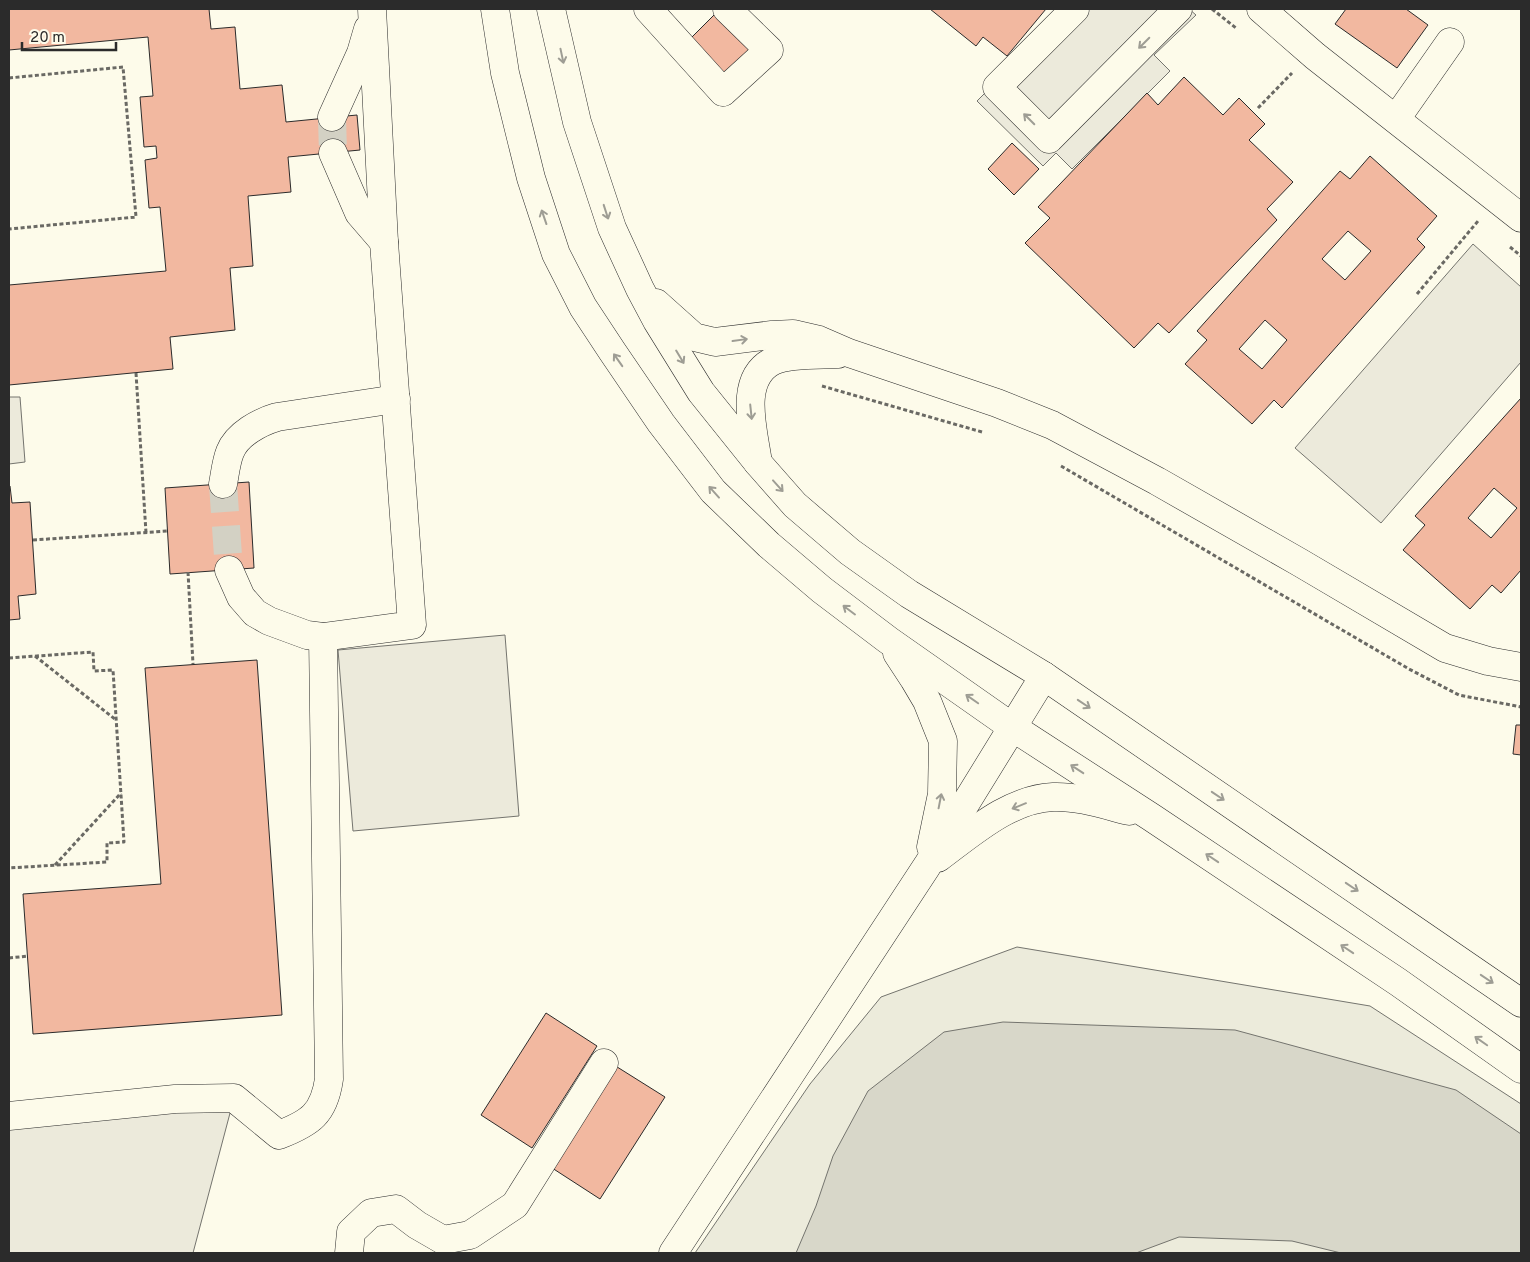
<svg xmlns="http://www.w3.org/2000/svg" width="1530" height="1262" viewBox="0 0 1530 1262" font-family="Overpass,sans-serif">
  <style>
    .green { fill: #ecebdb; stroke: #74746e }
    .parking { fill: #eceadb; stroke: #74746e }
    .water { fill: #d8d7c9; stroke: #74746e }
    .building { fill: #f2b8a0; stroke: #2b2b2b; fill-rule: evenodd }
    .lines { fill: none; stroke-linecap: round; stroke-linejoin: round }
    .minor-tunnel { stroke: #d3d1c4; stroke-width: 28; stroke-dasharray: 28 14; stroke-linecap: butt }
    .minor-casing { stroke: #2b2b2b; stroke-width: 29 }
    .path { stroke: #6a6964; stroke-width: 3; stroke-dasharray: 4 2.5; stroke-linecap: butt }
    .minor { stroke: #fdfbea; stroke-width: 28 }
    .oneway { stroke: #9e9d94 }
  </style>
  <rect width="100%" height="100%" fill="#fdfbea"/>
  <polygon class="green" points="1017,947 1370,1006 1521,1104 1521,1253 695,1253 810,1084 881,997"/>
  <g class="parking">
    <polygon points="1069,9 1189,9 1196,15 1154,55 1170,71 1072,169 1056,153 1043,166 977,101"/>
    <polygon points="1473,244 1521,287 1521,362 1381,523 1295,448"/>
    <polygon points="9,397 20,397 25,462 9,464"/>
    <polygon points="505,635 519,816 353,831 338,650"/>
    <polygon points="234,1098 193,1253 9,1253 9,1116"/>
  </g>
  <polygon class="water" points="1003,1022 1235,1030 1456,1090 1521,1134 1521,1253 1341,1253 1292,1241 1179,1237 1136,1253 796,1253 816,1206 833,1156 868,1091 944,1032"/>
  <g class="building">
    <polygon points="9,9 209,9 211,29 235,27 240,89 282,85 286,122 357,115 360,150 288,157 291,192 248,196 253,266 230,268 235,330 170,337 173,369 9,385 9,285 166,271 160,207 149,208 145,160 157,158 156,146 144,147 140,97 153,96 148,37 9,50"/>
    <polygon points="930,9 1046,9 1007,56 983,37 976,46"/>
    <polygon points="1346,9 1406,9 1428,25 1397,68 1335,24"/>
    <polygon points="718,11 753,46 723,77 688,41"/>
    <polygon points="1184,77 1223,115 1239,98 1265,124 1249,140 1293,182 1267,209 1277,220 1169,333 1158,323 1134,348 1025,243 1050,218 1038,207 1147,93 1158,105"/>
    <polygon points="1012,143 1039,169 1014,195 988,169"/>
    <path d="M1370,156L1437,216L1417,239L1425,247L1282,408L1274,400L1252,424L1185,364L1207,340L1197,331L1340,171L1350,179ZM1348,231L1371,251L1345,280L1322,259ZM1265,320L1287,340L1262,369L1239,349Z"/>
    <path d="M1521,398V570L1501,593L1492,585L1470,609L1403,550L1425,525L1415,516ZM1494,488L1517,508L1491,538L1468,518Z"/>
    <polygon points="249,482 254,568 170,574 165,488"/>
    <polygon points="9,486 10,486 12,503 30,502 36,594 18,596 20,619 9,620"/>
    <polygon points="257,660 282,1015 33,1034 23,894 161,884 145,668"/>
    <polygon points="1516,725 1521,725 1521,755 1513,754"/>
    <polygon points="546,1013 597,1046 532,1148 481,1115"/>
    <polygon points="614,1065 665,1097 600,1199 549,1166"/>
  </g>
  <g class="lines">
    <g class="minor-tunnel">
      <polyline points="332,117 333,153"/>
      <polyline points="223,484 229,570"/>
    </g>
    <defs>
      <g id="minor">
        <polyline points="495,9 505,73 531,178 556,254 583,307 612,351 661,423 713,491 769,545 822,590 888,640 1012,727 1151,817 1398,982 1521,1069"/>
        <polyline points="551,9 577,122 612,228 640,289 657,321 701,392 758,463 795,505 850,552 909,594 1044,676 1521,1003"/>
        <polyline points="648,9 723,92 769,50 727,9"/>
        <polyline points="1075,9 997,87 1049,139 1178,9"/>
        <polyline points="1261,9 1315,56 1521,218"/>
        <polyline points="332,117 361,53 368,29"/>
        <polyline points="1396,119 1450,42"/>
        <polyline points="333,153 359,213 384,242"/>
        <polyline points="656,303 694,337 715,342 772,335 793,334 819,340 849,353 997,403 1052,425 1157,481 1299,562 1445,648 1488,661 1521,667"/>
        <path d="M758,463C754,432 737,379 773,361C789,353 820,355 838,354"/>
        <path d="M223,484C225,474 226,462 230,452C237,434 260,422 277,417L396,399"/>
        <polyline points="229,570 241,597 255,613 269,621 307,635 323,637 412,625 384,242 372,9"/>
        <polyline points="897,653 914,679 927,701 943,741 942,794 931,847"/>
        <path d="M938,858C972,833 1009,799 1053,797C1078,796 1105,805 1129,811"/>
        <path d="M9,1116L175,1099L234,1098L279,1135C310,1123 324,1114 329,1079L323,637"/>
        <polyline points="349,1253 351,1232 371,1213 396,1209 417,1225 443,1240 470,1235 515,1205 604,1063"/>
        <polyline points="673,1253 927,866 1044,676"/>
      </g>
    </defs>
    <use href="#minor" class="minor-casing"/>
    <g class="path">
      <polyline points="1212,9 1236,28"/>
      <polyline points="9,78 123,67 136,217 9,229"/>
      <polyline points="1258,108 1292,73"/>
      <polyline points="1510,247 1521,256"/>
      <polyline points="1417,294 1478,221"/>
      <polyline points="136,373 146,533"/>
      <polyline points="822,386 982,432"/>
      <polyline points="1061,466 1409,669 1459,695 1521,707"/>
      <polyline points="33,540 168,531"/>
      <polyline points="188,572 193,664"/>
      <polyline points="35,656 116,720"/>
      <polyline points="9,658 93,652 94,671 113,670 124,842 107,843 107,862 9,868"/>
      <polyline points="55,865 121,793"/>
      <polyline points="9,958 28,956"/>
    </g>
    <use href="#minor" class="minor"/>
  </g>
  <defs><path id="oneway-shaft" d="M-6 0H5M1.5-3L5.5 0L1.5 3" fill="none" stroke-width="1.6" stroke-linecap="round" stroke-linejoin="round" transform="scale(1.25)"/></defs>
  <g class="oneway">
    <use href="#oneway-shaft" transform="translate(1144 43) rotate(135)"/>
    <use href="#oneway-shaft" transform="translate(562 56) rotate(78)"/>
    <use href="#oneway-shaft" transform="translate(1029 119) rotate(-135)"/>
    <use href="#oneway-shaft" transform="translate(606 212) rotate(72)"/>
    <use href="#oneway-shaft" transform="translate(544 217) rotate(-109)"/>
    <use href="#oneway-shaft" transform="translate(740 340) rotate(-8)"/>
    <use href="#oneway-shaft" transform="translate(680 357) rotate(59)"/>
    <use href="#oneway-shaft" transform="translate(618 360) rotate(-125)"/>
    <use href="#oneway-shaft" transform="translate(751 412) rotate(84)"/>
    <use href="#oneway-shaft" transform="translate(778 486) rotate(48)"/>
    <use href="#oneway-shaft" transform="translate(714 492) rotate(-132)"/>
    <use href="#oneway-shaft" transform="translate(849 610) rotate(-143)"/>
    <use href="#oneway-shaft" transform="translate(972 699) rotate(-145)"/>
    <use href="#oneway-shaft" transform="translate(1084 704) rotate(34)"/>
    <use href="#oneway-shaft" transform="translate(1077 769) rotate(-147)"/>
    <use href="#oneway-shaft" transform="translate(1218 796) rotate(34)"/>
    <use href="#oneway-shaft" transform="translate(940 801) rotate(-79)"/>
    <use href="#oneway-shaft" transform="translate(1019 806) rotate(158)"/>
    <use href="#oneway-shaft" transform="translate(1212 858) rotate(-146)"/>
    <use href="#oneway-shaft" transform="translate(1352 887) rotate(34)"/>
    <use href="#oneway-shaft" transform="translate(1347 949) rotate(-146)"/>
    <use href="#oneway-shaft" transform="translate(1487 979) rotate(34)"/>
    <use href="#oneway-shaft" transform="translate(1481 1041) rotate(-145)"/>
  </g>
  <rect width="1530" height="1262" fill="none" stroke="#2b2b2b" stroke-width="20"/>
  <path d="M22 42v8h94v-8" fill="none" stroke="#2b2b2b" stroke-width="2.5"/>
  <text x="30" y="42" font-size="15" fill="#2b2b2b" stroke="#fdfbea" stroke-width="4" paint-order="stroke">20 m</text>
</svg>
